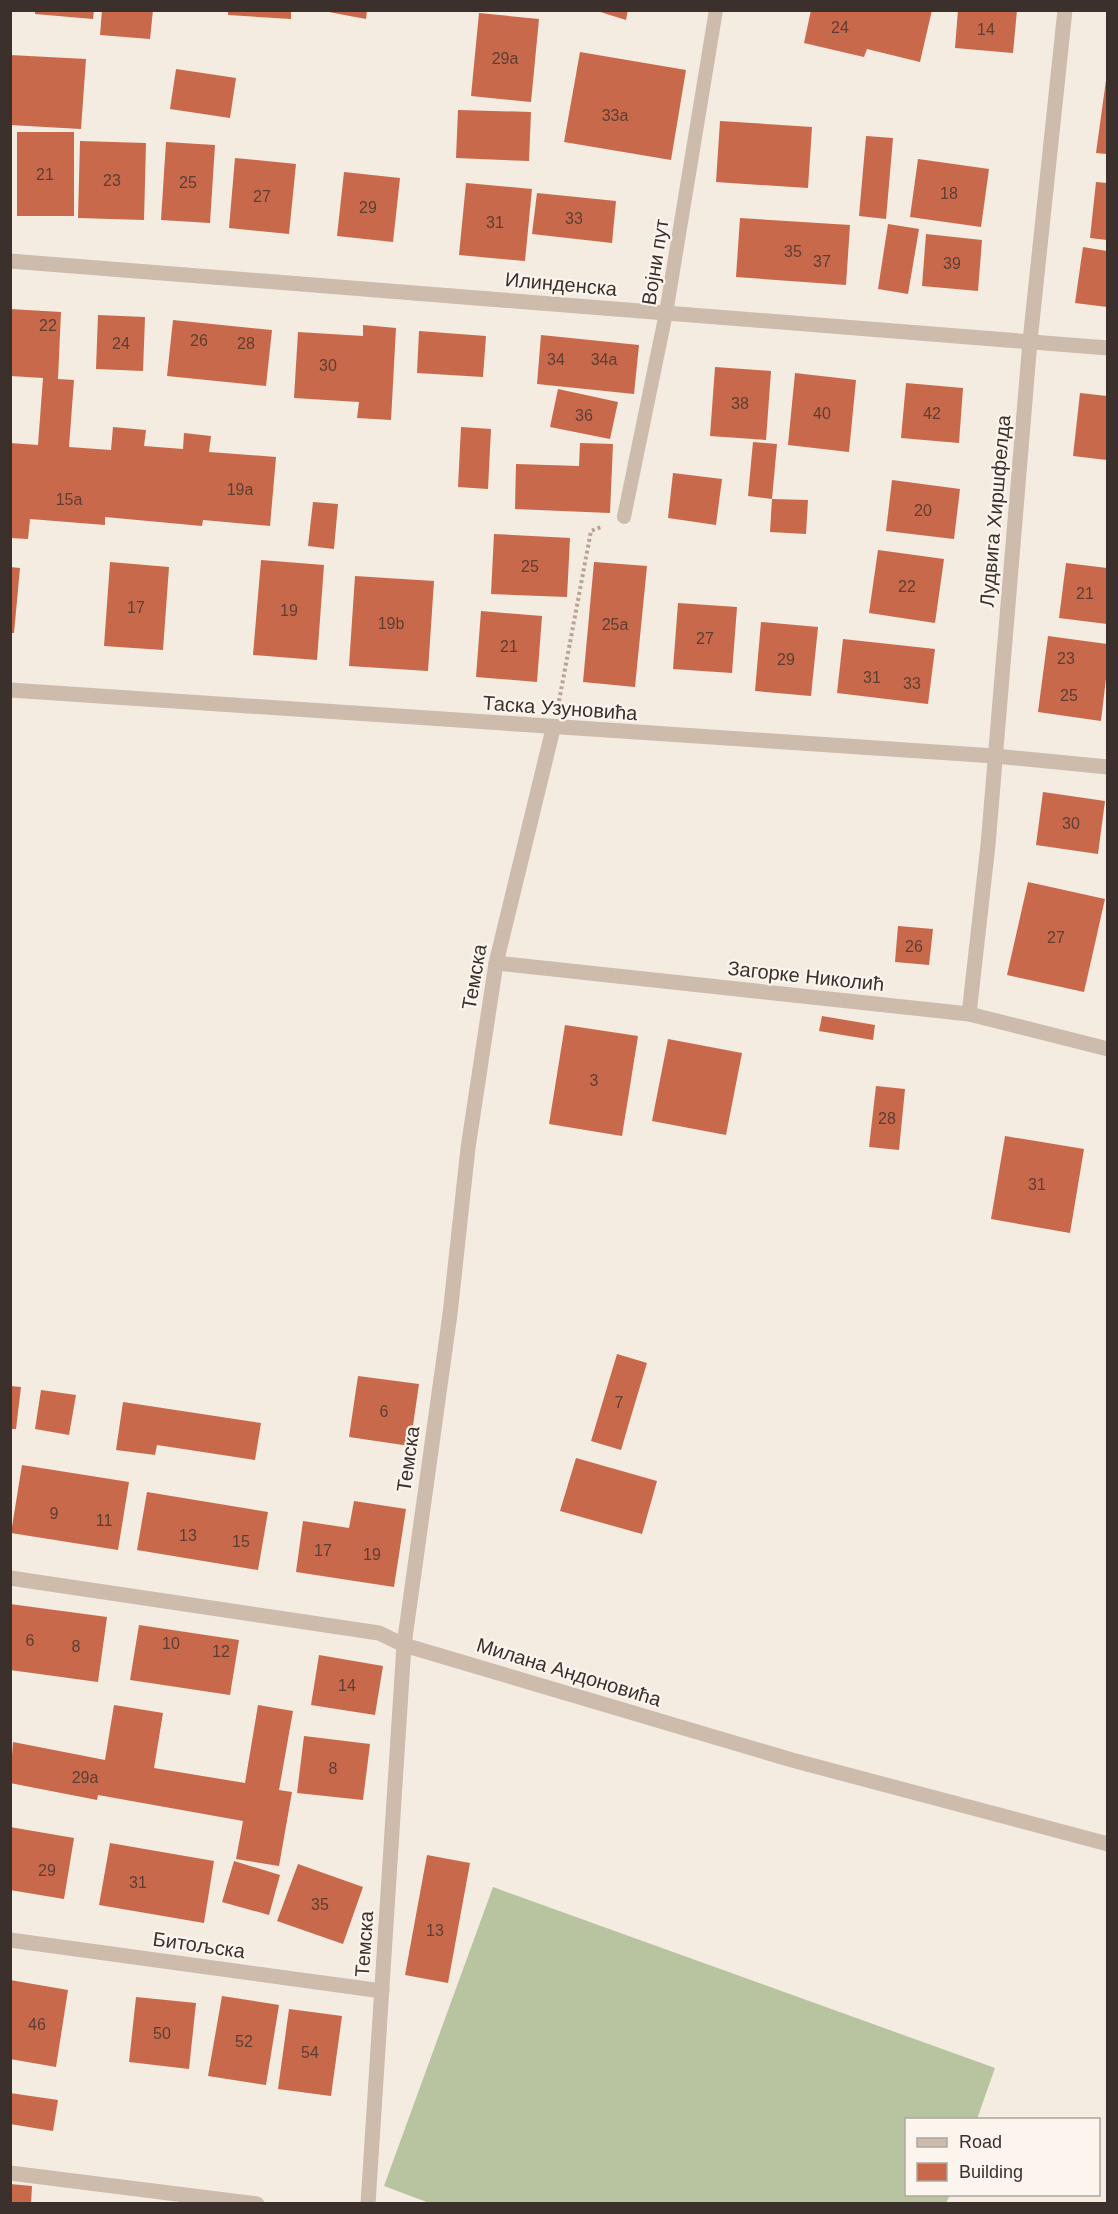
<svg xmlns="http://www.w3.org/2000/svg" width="1118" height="2214" viewBox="0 0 1118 2214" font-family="Helvetica,sans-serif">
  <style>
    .grass { fill: #b8c4a0 }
    .building { fill: #c8694b }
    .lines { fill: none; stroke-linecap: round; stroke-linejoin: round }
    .path { stroke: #b9a596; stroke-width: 4; stroke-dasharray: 3 3; stroke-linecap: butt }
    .service { stroke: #cdbbac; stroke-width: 14 }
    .minor { stroke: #cdbbac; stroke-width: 15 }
    .labels { text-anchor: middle; stroke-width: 4.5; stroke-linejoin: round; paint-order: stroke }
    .number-label { font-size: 16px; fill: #5e3e33 }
    .street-label { font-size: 20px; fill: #3b302b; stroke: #fbf5ee }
  </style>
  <rect width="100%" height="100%" fill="#f4ebe1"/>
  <polygon class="grass" points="493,1887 995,2068 977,2119 906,2120 906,2194 950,2195 946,2203 432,2204 384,2186"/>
  <g class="building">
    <polygon points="35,10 94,10 93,19 35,14"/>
    <polygon points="102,10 153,10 150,39 100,35"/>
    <polygon points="228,10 291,10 291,19 228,15"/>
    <polygon points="318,10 367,10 366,19"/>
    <polygon points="594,10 628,10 626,20"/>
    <polygon points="811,10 932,10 920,62 867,49 864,57 804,43"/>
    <polygon points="958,10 1017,10 1013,53 955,48"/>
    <polygon points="479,13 539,19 531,102 471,96"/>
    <polygon points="580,52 686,70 671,160 564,142"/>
    <polygon points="10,55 86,59 81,129 10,125"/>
    <polygon points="176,69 236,78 230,118 170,109"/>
    <polygon points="1106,80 1107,80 1107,154 1096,153"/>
    <polygon points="458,110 531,112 529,161 456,158"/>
    <polygon points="720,121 812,127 808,188 716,182"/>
    <rect x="17" y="132" width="57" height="84"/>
    <polygon points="866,136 893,138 886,219 859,216"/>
    <polygon points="80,141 146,143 144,220 78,218"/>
    <polygon points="166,142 215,145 210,223 161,220"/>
    <polygon points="235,158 296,164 289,234 229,228"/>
    <polygon points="918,159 989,169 981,227 910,217"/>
    <polygon points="344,172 400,178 393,242 337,236"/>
    <polygon points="1096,182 1107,183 1107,240 1090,238"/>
    <polygon points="466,183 532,189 525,261 459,255"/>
    <polygon points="537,193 616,201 612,243 532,234"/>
    <polygon points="740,218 850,225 846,285 736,277"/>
    <polygon points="888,224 919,229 908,294 878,289"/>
    <polygon points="926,234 982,240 978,291 922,286"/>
    <polygon points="1083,247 1107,251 1107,307 1075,303"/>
    <polygon points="10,309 61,312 58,379 74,380 69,447 111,450 113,427 146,430 144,446 183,449 184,433 211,436 209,452 276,457 270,526 203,520 202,526 105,517 105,525 30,519 28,539 10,538 10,443 38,445 43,378 10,376"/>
    <polygon points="98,315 145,317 143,371 96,369"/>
    <polygon points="173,320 272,330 266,386 167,376"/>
    <polygon points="363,325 396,328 391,420 357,418 359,402 294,398 298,332 363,336"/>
    <polygon points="419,331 486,336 483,377 417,373"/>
    <polygon points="541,335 639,345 634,394 537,384"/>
    <polygon points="715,367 771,371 766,440 710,436"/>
    <polygon points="795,373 856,380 849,452 788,445"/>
    <polygon points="906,383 963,388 959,443 901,438"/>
    <polygon points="558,389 618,402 610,439 550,427"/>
    <polygon points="1080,393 1107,396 1107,460 1073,456"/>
    <polygon points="461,427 491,429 488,489 458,487"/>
    <polygon points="753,442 777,444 772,499 748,496"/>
    <polygon points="580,443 613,444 610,513 515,509 516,464 579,466"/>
    <polygon points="673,473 722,479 716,525 668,518"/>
    <polygon points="892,480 960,489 954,539 886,531"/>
    <polygon points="772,499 808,500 806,534 770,532"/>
    <polygon points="313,502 338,504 334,549 308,546"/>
    <polygon points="494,534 570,538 567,597 491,594"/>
    <polygon points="878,550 944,559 935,623 869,613"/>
    <polygon points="261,560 324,565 317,660 253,655"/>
    <polygon points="110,562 169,567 163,650 104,646"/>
    <polygon points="594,562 647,566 635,687 583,682"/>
    <polygon points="1066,563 1107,568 1107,624 1059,618"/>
    <polygon points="10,567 20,568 14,633 10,633"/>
    <polygon points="355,576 434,581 428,671 349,666"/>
    <polygon points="678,603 737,607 732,673 673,669"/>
    <polygon points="481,611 542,616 537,682 476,677"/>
    <polygon points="761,622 818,627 811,696 755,691"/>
    <polygon points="1048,636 1107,644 1107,670 1101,721 1038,712"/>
    <polygon points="843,639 935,649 928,704 837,693"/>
    <polygon points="1043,792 1105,801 1098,854 1036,845"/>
    <polygon points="1028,882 1105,899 1084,992 1007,975"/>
    <polygon points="898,926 933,929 929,965 895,962"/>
    <polygon points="822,1016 875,1025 873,1040 819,1031"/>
    <polygon points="565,1025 638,1036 622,1136 549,1124"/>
    <polygon points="668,1039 742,1053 726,1135 652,1121"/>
    <polygon points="876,1086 905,1089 899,1150 869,1147"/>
    <polygon points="1005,1136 1084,1149 1070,1233 991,1219"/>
    <polygon points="617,1354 647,1363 621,1450 591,1441"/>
    <polygon points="358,1376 419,1384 410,1446 349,1437"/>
    <polygon points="10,1386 21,1387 16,1429 10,1429"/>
    <polygon points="41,1390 76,1395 69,1435 35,1429"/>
    <polygon points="123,1402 261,1423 255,1460 157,1445 155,1455 116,1450"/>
    <polygon points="576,1458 657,1481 642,1534 560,1511"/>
    <polygon points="22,1465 129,1482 118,1550 11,1533"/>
    <polygon points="147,1492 268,1512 258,1570 137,1550"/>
    <polygon points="354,1501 406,1509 394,1587 296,1572 303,1521 349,1528"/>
    <polygon points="10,1604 107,1617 98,1682 10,1670"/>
    <polygon points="139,1625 239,1640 230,1695 130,1680"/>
    <polygon points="319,1655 383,1666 375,1715 311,1705"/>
    <polygon points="114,1705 163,1713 154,1768 245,1783 258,1705 293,1711 279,1790 292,1792 279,1866 236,1859 243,1821 98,1795 97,1800 10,1783 13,1742 105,1760"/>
    <polygon points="304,1736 370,1744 363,1800 297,1793"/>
    <polygon points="10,1827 74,1838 64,1899 10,1890"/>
    <polygon points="110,1843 214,1861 204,1923 99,1905"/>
    <polygon points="427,1855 470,1863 448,1983 405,1975"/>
    <polygon points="234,1861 280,1875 269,1915 222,1902"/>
    <polygon points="298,1864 363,1887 343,1944 277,1921"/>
    <polygon points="10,1980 68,1990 56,2067 10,2059"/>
    <polygon points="222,1996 279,2005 266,2085 208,2076"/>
    <polygon points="136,1997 196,2003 189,2069 129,2062"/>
    <polygon points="289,2009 342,2016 331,2096 278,2089"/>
    <polygon points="10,2093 58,2100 53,2131 10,2124"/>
    <polygon points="10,2184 32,2186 31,2204 10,2204"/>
  </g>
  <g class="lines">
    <polyline class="path" points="559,701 591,531 601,527"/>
    <polyline class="service" points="624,517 666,313 716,10"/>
    <g class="minor">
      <polyline points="10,261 1108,348"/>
      <polyline points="10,690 995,756 1108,767"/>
      <polyline points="496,963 969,1014 1108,1049"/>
      <polyline points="969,1014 988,845 1030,341 1065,10"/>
      <polyline points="10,1578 379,1633 404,1645 792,1760 1108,1844"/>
      <polyline points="10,1940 382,1991"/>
      <polyline points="10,2173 257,2204"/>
      <polyline points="368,2204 404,1645 450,1314 468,1148 496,963 553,729"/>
    </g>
  </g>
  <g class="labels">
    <g class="number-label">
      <text x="840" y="33">24</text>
      <text x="986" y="35">14</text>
      <text x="505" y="64">29a</text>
      <text x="615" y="121">33a</text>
      <text x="45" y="180">21</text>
      <text x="112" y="186">23</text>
      <text x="188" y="188">25</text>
      <text x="949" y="199">18</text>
      <text x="262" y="202">27</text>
      <text x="368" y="213">29</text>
      <text x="574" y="224">33</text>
      <text x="495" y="228">31</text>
      <text x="793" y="257">35</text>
      <text x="822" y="267">37</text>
      <text x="952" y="269">39</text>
      <text x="48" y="331">22</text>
      <text x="199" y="346">26</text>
      <text x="121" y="349">24</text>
      <text x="246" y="349">28</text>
      <text x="556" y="365">34</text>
      <text x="604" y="365">34a</text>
      <text x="328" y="371">30</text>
      <text x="740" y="409">38</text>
      <text x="822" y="419">40</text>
      <text x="932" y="419">42</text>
      <text x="584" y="421">36</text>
      <text x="240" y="495">19a</text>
      <text x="69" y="505">15a</text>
      <text x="923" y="516">20</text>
      <text x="530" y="572">25</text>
      <text x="907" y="592">22</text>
      <text x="1085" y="599">21</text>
      <text x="136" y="613">17</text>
      <text x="289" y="616">19</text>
      <text x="391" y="629">19b</text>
      <text x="615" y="630">25a</text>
      <text x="705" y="644">27</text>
      <text x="509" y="652">21</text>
      <text x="1066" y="664">23</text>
      <text x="786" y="665">29</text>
      <text x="872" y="683">31</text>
      <text x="912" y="689">33</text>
      <text x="1069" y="701">25</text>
      <text x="1071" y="829">30</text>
      <text x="1056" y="943">27</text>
      <text x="914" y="952">26</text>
      <text x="594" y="1086">3</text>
      <text x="887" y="1124">28</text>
      <text x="1037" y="1190">31</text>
      <text x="619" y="1408">7</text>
      <text x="384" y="1417">6</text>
      <text x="54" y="1519">9</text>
      <text x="104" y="1526">11</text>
      <text x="188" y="1541">13</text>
      <text x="241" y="1547">15</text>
      <text x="323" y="1556">17</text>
      <text x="372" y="1560">19</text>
      <text x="30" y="1646">6</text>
      <text x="171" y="1649">10</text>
      <text x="76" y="1652">8</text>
      <text x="221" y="1657">12</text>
      <text x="347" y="1691">14</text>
      <text x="333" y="1774">8</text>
      <text x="85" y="1783">29a</text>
      <text x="47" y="1876">29</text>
      <text x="138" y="1888">31</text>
      <text x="320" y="1910">35</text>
      <text x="435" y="1936">13</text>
      <text x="37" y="2030">46</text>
      <text x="162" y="2039">50</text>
      <text x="244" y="2047">52</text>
      <text x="310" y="2058">54</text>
    </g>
    <g class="street-label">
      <text transform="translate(655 262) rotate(-81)" y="7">Војни пут</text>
      <text transform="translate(561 284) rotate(5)" y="7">Илинденска</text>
      <text transform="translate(995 511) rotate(-85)" y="7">Лудвига Хиршфелда</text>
      <text transform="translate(560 708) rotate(4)" y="7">Таска Узуновића</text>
      <text transform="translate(806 976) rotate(6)" y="7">Загорке Николић</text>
      <text transform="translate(474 977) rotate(-80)" y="7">Темска</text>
      <text transform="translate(408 1459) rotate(-82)" y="7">Темска</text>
      <text transform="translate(569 1672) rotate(17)" y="7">Милана Андоновића</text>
      <text transform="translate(364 1944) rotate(-86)" y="7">Темска</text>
      <text transform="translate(199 1945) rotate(8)" y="7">Битољска</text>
    </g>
  </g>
  <rect width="1118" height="2214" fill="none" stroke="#3b302b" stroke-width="24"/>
  <rect x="905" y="2118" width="195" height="78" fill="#fbf5ee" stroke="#aea6a0" stroke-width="1.5"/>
  <rect x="917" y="2138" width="30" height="9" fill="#cdbbac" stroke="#aea6a0" stroke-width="1.5"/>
  <text x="959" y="2148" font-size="18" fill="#3b302b">Road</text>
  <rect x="917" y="2163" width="30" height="18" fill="#c8694b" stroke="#aea6a0" stroke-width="1.5"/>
  <text x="959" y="2178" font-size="18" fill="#3b302b">Building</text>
</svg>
